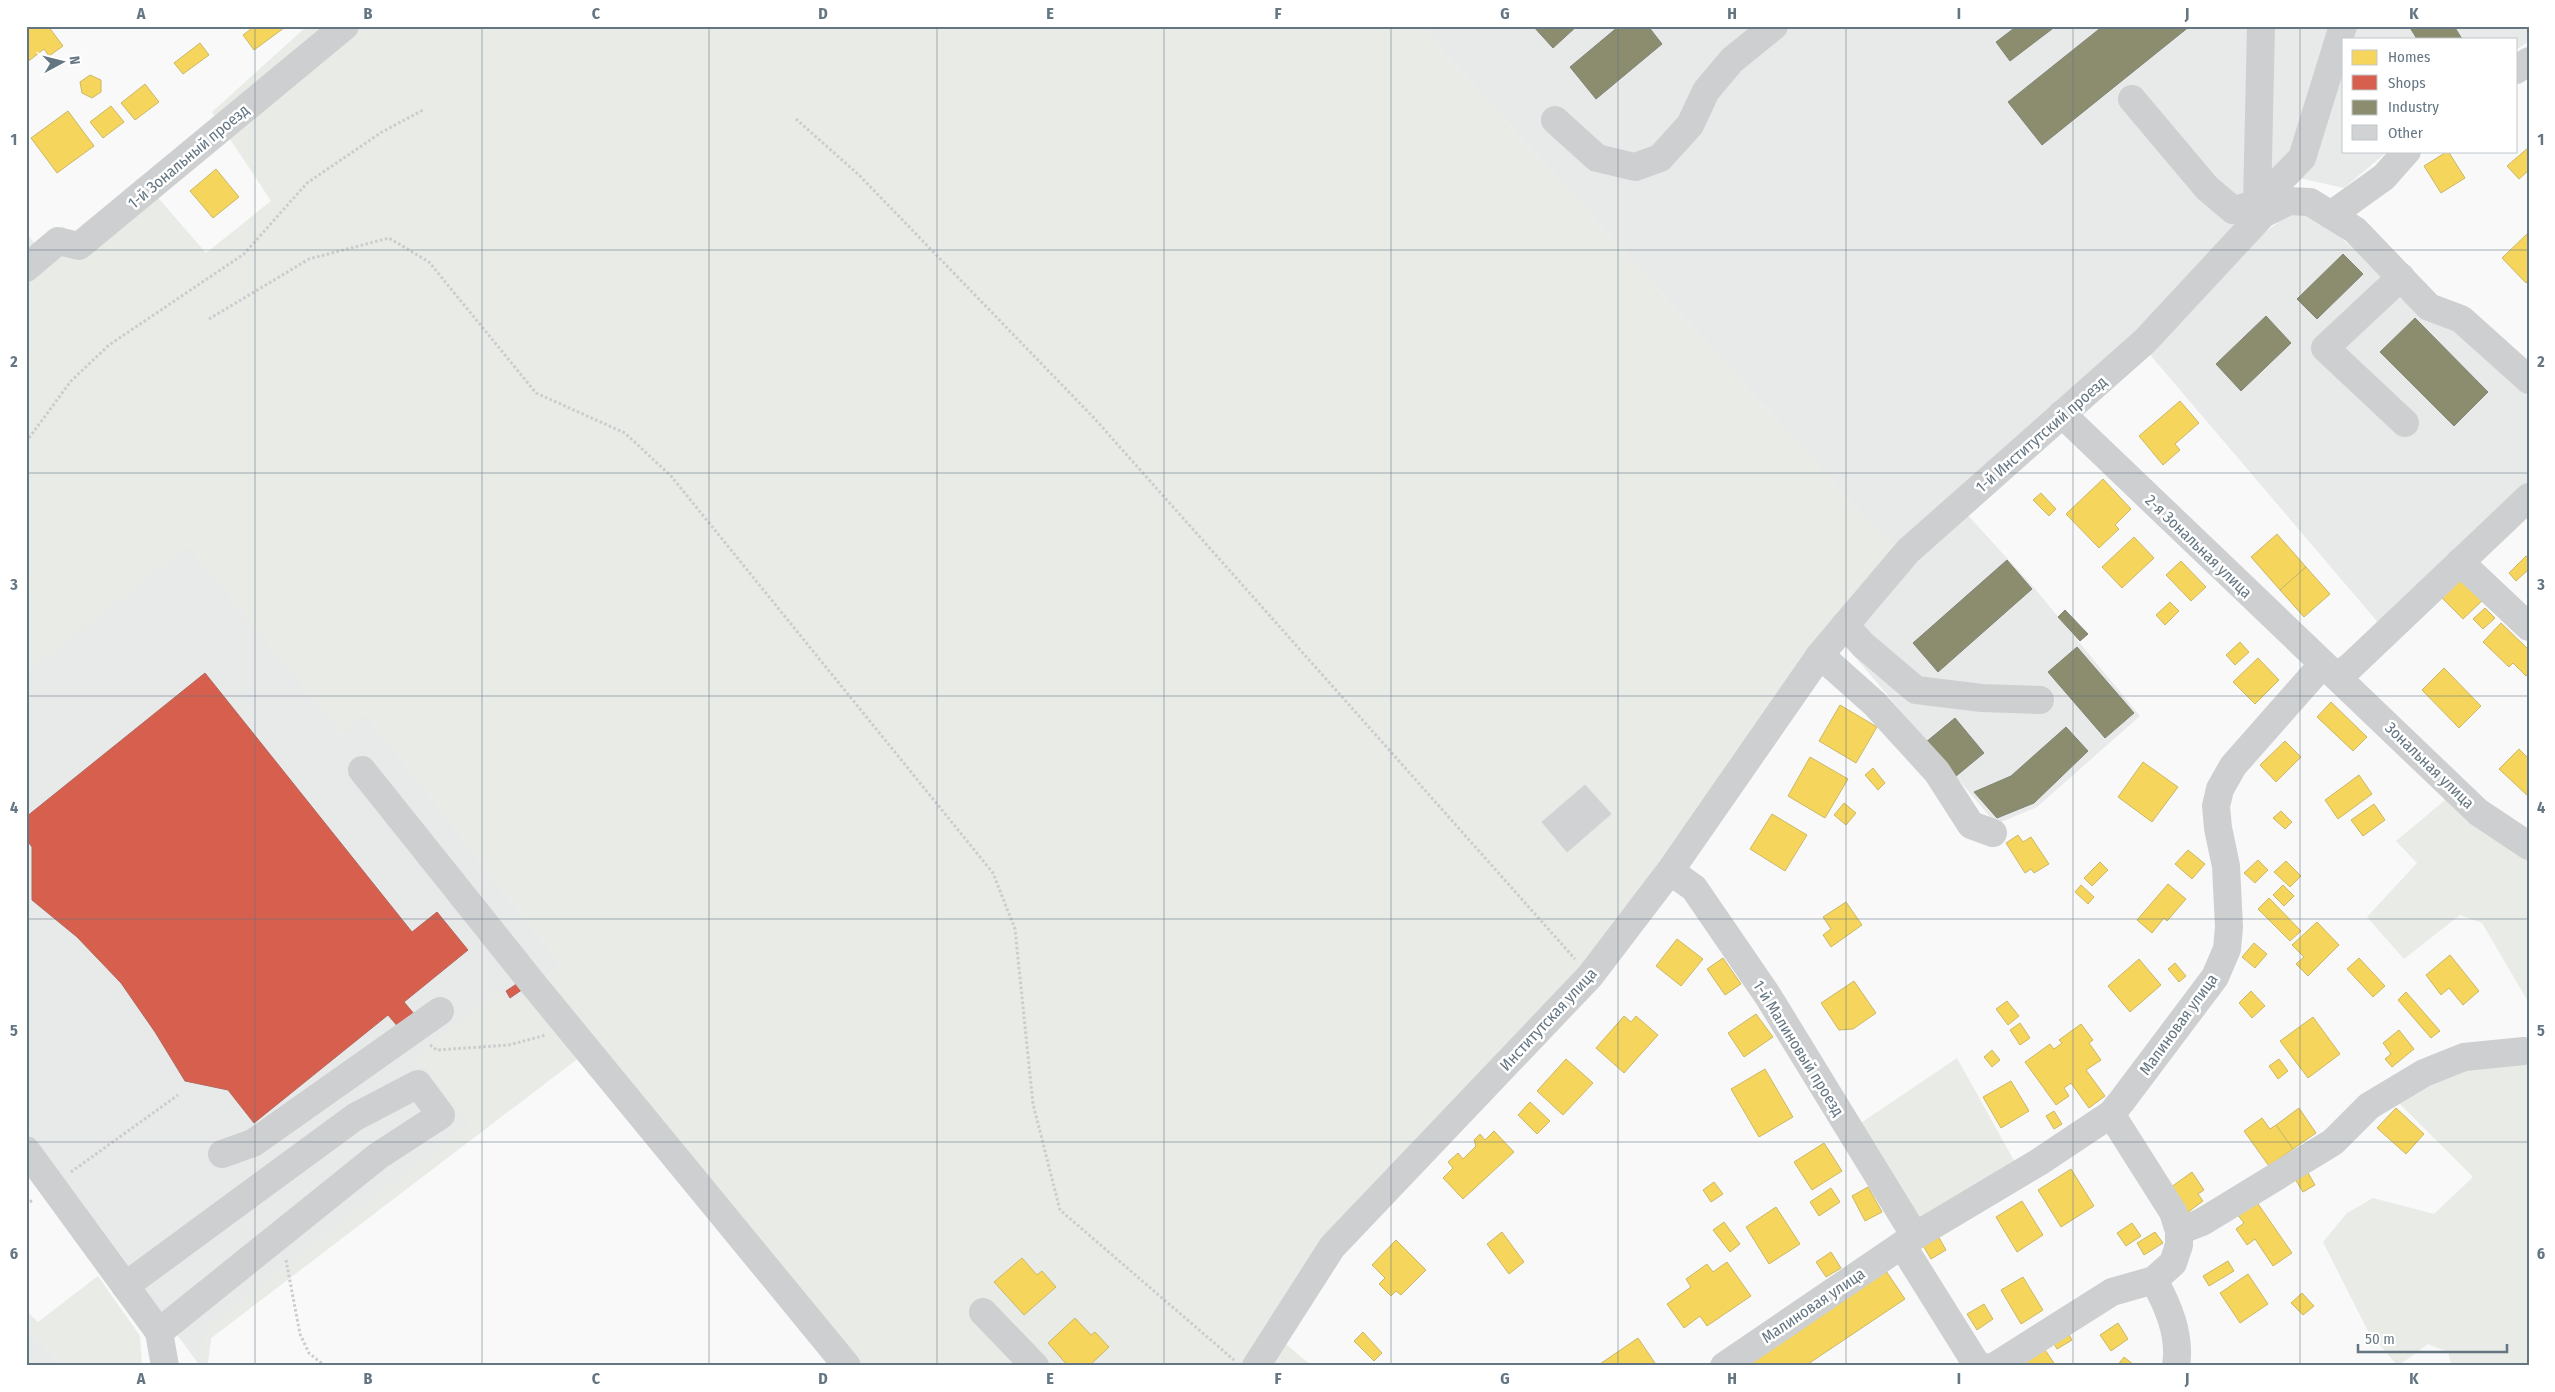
<svg xmlns="http://www.w3.org/2000/svg" width="2555" height="1392" viewBox="0 0 2555 1392" font-family="'Fira Sans Condensed',sans-serif">
  <style>
    .built { fill: #e8e9e9 }
    .green { fill: #e8ebe6 }
    .homes { fill: #f6d55c; stroke: #cab868 }
    .shops { fill: #d6604d; stroke: #b4675d }
    .industry { fill: #8c8c6e; stroke: #808574 }
    .building { fill: #d0d2d3; stroke: #e8e8e8 }
    .lines { fill: none; stroke-linecap: round; stroke-linejoin: round }
    .path { stroke: #cbcccd; stroke-width: 3; stroke-dasharray: 2.5 2.5; stroke-linecap: butt }
    .minor { stroke: #cecfd0; stroke-width: 28 }
    .grid { fill: none; stroke: #657683; stroke-width: 1; stroke-opacity: 0.55 }
    .labels { text-anchor: middle; stroke-width: 5; stroke-linejoin: round; paint-order: stroke }
    .street-label { font-size: 16px; fill: #657683; stroke: #fff }
    .neatline { fill: none; stroke: #657683; stroke-width: 2 }
    .grid-label { font-size: 16px; text-anchor: middle; font-weight: bold; fill: #657683 }
  </style>
  <rect width="100%" height="100%" fill="#f9f9f9"/>
  <g class="built">
    <polygon points="1420,26 2529,26 2529,41 2516,50 2516,39 2344,39 2344,151 2388,151 2344,188 2299,178 2140,331 1896,546 1868,521"/>
    <polygon points="2290,214 2311,215 2326,224 2422,311 2460,329 2529,389 2529,486 2381,626 2146,350 2258,237"/>
    <polygon points="191,490 561,965 543,979 581,1056 211,1338 207,1363 198,1363 26,1131 26,629"/>
    <polygon points="1964,511 2036,590 2140,716 2037,807 1996,824 1841,640"/>
    <polygon points="26,1329 62,1366 26,1366"/>
  </g>
  <g class="green">
    <polygon points="307,26 1420,26 1868,521 1896,546 1809,649 1574,983 1243,1366 862,1366 543,979 561,965 366,715 342,735 188,547 26,673 26,233 37,246 63,226 73,237 140,177 206,253 271,201 212,112"/>
    <polygon points="2450,796 2529,856 2529,1003 2482,923 2460,915 2404,959 2367,917 2417,863 2396,841"/>
    <polygon points="499,989 509,1003 526,991 581,1056 211,1338 208,1363 231,1366 198,1366 202,1340 211,1323 470,1124 415,1057"/>
    <polygon points="1957,1058 2017,1166 1919,1218 1855,1127"/>
    <polygon points="2529,1062 2529,1366 2452,1366 2448,1352 2428,1344 2398,1366 2368,1331 2323,1242 2347,1213 2373,1198 2434,1214 2473,1177 2397,1101 2468,1064"/>
    <polygon points="98,1276 140,1336 142,1366 62,1366 26,1329 26,1311 38,1322"/>
    <polygon points="1281,1340 1312,1366 1266,1366"/>
  </g>
  <g class="homes">
    <polygon points="26,26 48,26 63,46 49,56 44,49 26,63"/>
    <polygon points="255,26 282,26 284,28 254,50 243,35"/>
    <polygon points="200,43 209,55 183,74 174,63"/>
    <polygon points="90,75 101,80 101,92 92,98 82,93 80,82"/>
    <polygon points="145,84 159,102 135,120 121,103"/>
    <polygon points="111,106 124,122 103,138 90,122"/>
    <polygon points="68,111 94,146 57,173 31,138"/>
    <polygon points="2529,147 2529,170 2519,179 2507,166"/>
    <polygon points="2448,151 2465,178 2441,193 2424,166"/>
    <polygon points="216,169 239,197 213,218 190,191"/>
    <polygon points="2529,232 2529,280 2526,283 2502,258"/>
    <polygon points="2180,401 2199,423 2175,444 2180,450 2163,465 2139,436"/>
    <polygon points="2103,479 2131,509 2115,525 2119,529 2099,548 2066,514"/>
    <polygon points="2041,493 2056,509 2049,516 2033,500"/>
    <polygon points="2277,534 2306,567 2280,590 2251,557"/>
    <polygon points="2134,537 2154,558 2122,588 2102,567"/>
    <polygon points="2526,556 2529,558 2529,569 2516,581 2509,573"/>
    <polygon points="2181,561 2206,587 2191,601 2166,575"/>
    <polygon points="2306,567 2330,594 2304,617 2280,590"/>
    <polygon points="2463,575 2485,598 2463,619 2441,597"/>
    <polygon points="2170,602 2179,611 2165,625 2156,615"/>
    <polygon points="2485,608 2495,618 2483,629 2473,619"/>
    <polygon points="2501,623 2529,650 2529,673 2526,676 2513,663 2509,667 2483,642"/>
    <polygon points="2240,642 2249,652 2235,665 2226,655"/>
    <polygon points="2258,658 2279,680 2255,704 2233,682"/>
    <polygon points="2444,668 2481,706 2459,728 2422,690"/>
    <polygon points="2331,702 2367,737 2353,751 2317,717"/>
    <polygon points="1840,705 1877,727 1856,763 1819,741"/>
    <polygon points="2285,741 2301,757 2276,782 2260,765"/>
    <polygon points="2519,749 2529,759 2529,797 2499,769"/>
    <polygon points="1810,757 1848,779 1825,818 1788,796"/>
    <polygon points="2143,762 2178,787 2152,822 2118,797"/>
    <polygon points="1873,768 1885,783 1878,790 1865,775"/>
    <polygon points="2359,775 2372,794 2338,819 2325,800"/>
    <polygon points="1844,803 1856,813 1846,825 1834,815"/>
    <polygon points="2374,804 2385,820 2363,836 2351,820"/>
    <polygon points="2281,811 2292,822 2285,829 2273,818"/>
    <polygon points="1772,814 1807,835 1785,871 1750,849"/>
    <polygon points="2018,835 2023,842 2031,837 2049,864 2034,873 2031,869 2025,873 2006,843"/>
    <polygon points="2188,850 2205,864 2192,879 2175,864"/>
    <polygon points="2258,860 2268,870 2255,883 2244,873"/>
    <polygon points="2286,861 2301,876 2290,887 2274,872"/>
    <polygon points="2100,862 2108,870 2092,886 2084,878"/>
    <polygon points="2168,884 2186,899 2167,921 2164,918 2152,933 2137,920"/>
    <polygon points="2081,885 2094,897 2088,904 2075,892"/>
    <polygon points="2283,885 2294,896 2284,906 2273,895"/>
    <polygon points="2269,898 2301,931 2290,941 2258,909"/>
    <polygon points="1846,902 1862,925 1831,947 1823,935 1831,929 1823,917"/>
    <polygon points="2317,922 2339,945 2308,976 2296,964 2304,957 2292,945"/>
    <polygon points="1677,939 1703,959 1681,986 1656,966"/>
    <polygon points="2254,943 2267,954 2255,968 2242,957"/>
    <polygon points="2450,955 2479,991 2463,1005 2449,988 2441,995 2426,975"/>
    <polygon points="1723,958 1741,984 1725,995 1707,969"/>
    <polygon points="2359,958 2385,986 2373,997 2347,969"/>
    <polygon points="2139,959 2161,985 2130,1012 2108,986"/>
    <polygon points="2175,963 2186,976 2179,982 2168,969"/>
    <polygon points="1854,981 1876,1013 1853,1029 1839,1030 1821,1003"/>
    <polygon points="2251,991 2265,1006 2252,1018 2239,1003"/>
    <polygon points="2406,992 2440,1031 2431,1038 2398,1000"/>
    <polygon points="2007,1001 2019,1016 2008,1025 1996,1009"/>
    <polygon points="1756,1014 1773,1037 1744,1057 1728,1033"/>
    <polygon points="1624,1016 1631,1022 1636,1016 1658,1035 1624,1073 1596,1048"/>
    <polygon points="2313,1017 2340,1054 2308,1078 2280,1041"/>
    <polygon points="2020,1023 2030,1038 2020,1045 2010,1030"/>
    <polygon points="2081,1024 2093,1040 2089,1043 2101,1060 2086,1070 2105,1096 2089,1108 2071,1083 2064,1088 2069,1096 2056,1105 2025,1062 2050,1044 2054,1049 2062,1043 2059,1040"/>
    <polygon points="2399,1030 2414,1049 2392,1067 2385,1059 2391,1054 2383,1043"/>
    <polygon points="1992,1050 2000,1060 1992,1067 1984,1057"/>
    <polygon points="1566,1059 1593,1083 1563,1115 1537,1091"/>
    <polygon points="2279,1059 2288,1071 2278,1079 2269,1066"/>
    <polygon points="1765,1069 1793,1117 1759,1137 1731,1089"/>
    <polygon points="2011,1081 2029,1111 2001,1128 1983,1097"/>
    <polygon points="1530,1102 1550,1121 1537,1134 1518,1115"/>
    <polygon points="2299,1108 2316,1133 2293,1149 2276,1125"/>
    <polygon points="2396,1108 2424,1134 2406,1154 2377,1128"/>
    <polygon points="2054,1111 2062,1124 2054,1129 2046,1116"/>
    <polygon points="2262,1118 2270,1129 2276,1125 2293,1149 2269,1166 2244,1131"/>
    <polygon points="1494,1131 1514,1152 1463,1199 1443,1178 1453,1168 1448,1162 1458,1153 1463,1159 1476,1146 1474,1140 1480,1134 1485,1140"/>
    <polygon points="1824,1143 1842,1171 1812,1190 1794,1162"/>
    <polygon points="2071,1169 2094,1206 2061,1227 2038,1190"/>
    <polygon points="2307,1171 2315,1185 2303,1192 2295,1179"/>
    <polygon points="2192,1172 2204,1190 2198,1194 2203,1201 2184,1215 2167,1190"/>
    <polygon points="1714,1182 1723,1194 1711,1202 1703,1190"/>
    <polygon points="1868,1187 1882,1212 1865,1221 1852,1196"/>
    <polygon points="1831,1188 1840,1202 1819,1216 1810,1202"/>
    <polygon points="2022,1201 2043,1235 2017,1252 1996,1217"/>
    <polygon points="2256,1201 2292,1253 2273,1266 2255,1239 2247,1245 2236,1229 2244,1223 2237,1214"/>
    <polygon points="1776,1207 1800,1244 1769,1264 1746,1227"/>
    <polygon points="1724,1222 1740,1244 1730,1252 1713,1230"/>
    <polygon points="2132,1223 2141,1236 2126,1246 2117,1233"/>
    <polygon points="1502,1232 1524,1262 1509,1274 1487,1244"/>
    <polygon points="2155,1232 2163,1243 2144,1255 2137,1243"/>
    <polygon points="1937,1234 1946,1250 1931,1259 1922,1244"/>
    <polygon points="1396,1240 1426,1270 1401,1295 1396,1291 1391,1296 1379,1284 1385,1278 1372,1265"/>
    <polygon points="1831,1252 1841,1268 1826,1277 1816,1262"/>
    <polygon points="1022,1258 1037,1275 1042,1271 1056,1287 1024,1315 994,1282"/>
    <polygon points="2228,1261 2234,1271 2209,1286 2203,1276"/>
    <polygon points="1727,1262 1751,1296 1707,1326 1700,1316 1684,1328 1667,1304 1691,1287 1686,1279 1707,1264 1713,1272"/>
    <polygon points="1886,1271 1905,1299 1805,1366 1746,1366"/>
    <polygon points="2248,1274 2268,1304 2240,1323 2220,1293"/>
    <polygon points="2023,1277 2043,1310 2021,1324 2001,1290"/>
    <polygon points="2302,1293 2314,1306 2303,1315 2291,1303"/>
    <polygon points="1984,1304 1993,1319 1977,1330 1967,1314"/>
    <polygon points="1075,1318 1091,1335 1095,1332 1109,1347 1089,1366 1068,1366 1048,1343"/>
    <polygon points="2118,1323 2128,1339 2111,1351 2100,1335"/>
    <polygon points="2067,1331 2072,1340 2057,1349 2051,1339"/>
    <polygon points="1363,1332 1382,1353 1374,1361 1354,1341"/>
    <polygon points="1638,1338 1655,1363 1651,1366 1597,1366"/>
    <polygon points="2041,1344 2056,1366 2019,1366"/>
    <polygon points="2124,1357 2134,1365 2133,1366 2117,1366"/>
  </g>
  <g class="shops">
    <polygon points="205,673 412,932 437,912 468,950 404,1002 415,1015 399,1028 388,1015 254,1123 228,1090 185,1081 155,1032 121,983 77,937 32,900 32,847 26,839 26,817"/>
    <polygon points="521,981 526,987 510,998 506,991"/>
  </g>
  <g class="industry">
    <polygon points="1533,26 1577,26 1553,48"/>
    <polygon points="1619,26 1648,26 1662,44 1596,99 1570,67"/>
    <polygon points="2017,26 2056,26 2010,61 1996,42"/>
    <polygon points="2103,26 2190,26 2042,145 2008,102"/>
    <polygon points="2409,26 2454,26 2462,39 2417,39"/>
    <polygon points="2343,254 2363,274 2317,319 2297,299"/>
    <polygon points="2266,316 2291,343 2241,391 2216,364"/>
    <polygon points="2415,318 2488,392 2454,426 2380,352"/>
    <polygon points="2007,560 2032,589 1938,672 1913,643"/>
    <polygon points="2065,610 2088,634 2080,641 2058,617"/>
    <polygon points="2077,647 2134,713 2105,738 2048,672"/>
    <polygon points="1955,718 1984,753 1955,777 1926,742"/>
    <polygon points="2066,727 2088,751 2034,803 1997,818 1974,792 2011,776"/>
  </g>
  <polygon class="building" points="1585,784 1612,814 1567,853 1541,822"/>
  <g class="lines">
    <g class="path">
      <polyline points="796,119 859,175 1094,418 1575,959"/>
      <polyline points="209,319 309,259 389,238 429,262 536,393 625,433 671,476 993,873 1015,929 1033,1104 1060,1210 1234,1360"/>
      <polyline points="26,442 71,381 109,345 244,254 307,183 382,132 423,110"/>
      <polyline points="430,1045 437,1050 509,1045 546,1035"/>
      <polyline points="71,1172 178,1095"/>
      <polyline points="26,1205 34,1199"/>
      <polyline points="286,1260 300,1334 309,1353 325,1366"/>
    </g>
    <g class="minor">
      <polyline points="2261,26 2257,204 2263,213"/>
      <polyline points="2516,70 2529,61"/>
      <polyline points="2132,99 2207,188 2233,210 2257,204 2302,158 2343,26"/>
      <polyline points="1555,120 1597,158 1635,167 1660,158 1690,125 1706,91 1732,60 1774,26"/>
      <polyline points="2331,215 2384,177 2407,151"/>
      <polyline points="26,268 58,241 79,246 345,26"/>
      <polyline points="2401,277 2325,348 2405,423"/>
      <polyline points="2062,414 2478,812 2529,846"/>
      <polyline points="2460,562 2529,627"/>
      <polyline points="1845,625 1863,645 1916,690 1982,698 2040,700"/>
      <polyline points="1820,655 1875,704 1937,772 1971,825 1993,833"/>
      <polyline points="2337,676 2351,666 2529,497"/>
      <polyline points="362,770 534,985 847,1366"/>
      <polyline points="1670,871 1694,888 1768,996 1915,1236"/>
      <polyline points="26,1150 159,1332 165,1366"/>
      <polyline points="222,1154 253,1143 440,1011"/>
      <polyline points="2179,1231 2202,1222 2333,1142 2369,1106 2424,1073 2464,1057 2524,1051"/>
      <polyline points="1902,1245 1977,1365 1982,1366"/>
      <path d="M2154,1280C2168,1306 2181,1335 2176,1366"/>
      <polyline points="125,1286 355,1117 418,1084 441,1115 378,1156 159,1332"/>
      <polyline points="983,1312 1035,1366"/>
      <polyline points="1256,1366 1332,1247 1590,976 1670,871 1820,655 1908,551 2145,341 2263,214 2289,201 2310,202 2331,215 2355,230 2429,307 2461,319 2529,380"/>
      <polyline points="1724,1366 1915,1236 2039,1162 2111,1114 2121,1102 2215,977 2227,949 2229,927 2226,866 2218,828 2216,806 2220,789 2233,766 2323,664"/>
      <polyline points="1995,1366 2112,1292 2154,1280 2173,1263 2179,1245 2179,1231 2173,1212 2111,1114"/>
    </g>
  </g>
  <path class="grid" d="M255,26V1366M482,26V1366M709,26V1366M937,26V1366M1164,26V1366M1391,26V1366M1618,26V1366M1846,26V1366M2073,26V1366M2300,26V1366M26,250H2529M26,473H2529M26,696H2529M26,919H2529M26,1142H2529"/>
  <g class="labels">
    <g class="street-label">
      <text transform="translate(188 156) rotate(-40)" y="6">1-й Зональный проезд</text>
      <text transform="translate(2041 434) rotate(-41)" y="6">1-й Институтский проезд</text>
      <text transform="translate(2199 546) rotate(44)" y="6">2-я Зональная улица</text>
      <text transform="translate(2430 765) rotate(44)" y="6">Зональная улица</text>
      <text transform="translate(1548 1019) rotate(-47)" y="6">Институтская улица</text>
      <text transform="translate(2178 1024) rotate(-54)" y="6">Малиновая улица</text>
      <text transform="translate(1799 1048) rotate(58)" y="6">1-й Малиновый проезд</text>
      <text transform="translate(1813 1305) rotate(-34)" y="6">Малиновая улица</text>
    </g>
  </g>
  <rect width="2555" height="1392" fill="none" stroke="#ffffff" stroke-width="55"/>
  <rect x="2342" y="38" width="175" height="115" fill="#ffffff" stroke="#c1c8cd"/>
  <rect x="2352" y="50" width="25" height="15" fill="#f6d55c" stroke="#c1c8cd"/>
  <text x="2388" y="62" font-size="15" fill="#657683">Homes</text>
  <rect x="2352" y="75" width="25" height="15" fill="#d6604d" stroke="#c1c8cd"/>
  <text x="2388" y="88" font-size="15" fill="#657683">Shops</text>
  <rect x="2352" y="100" width="25" height="15" fill="#8c8c6e" stroke="#c1c8cd"/>
  <text x="2388" y="112" font-size="15" fill="#657683">Industry</text>
  <rect x="2352" y="125" width="25" height="15" fill="#d0d2d3" stroke="#c1c8cd"/>
  <text x="2388" y="138" font-size="15" fill="#657683">Other</text>
  <g transform="translate(62 62) rotate(83)" stroke="#ffffff" stroke-width="4" paint-order="stroke">
  <path d="M0-4L9 19L0 12L-9 19Z" fill="#657683"/>
  <text y="-8" font-size="14" font-weight="bold" text-anchor="middle" fill="#657683">N</text>
  </g>
  <path d="M2358 1344v8h149v-8" fill="none" stroke="#657683" stroke-width="2.5"/>
  <text x="2365" y="1344" font-size="15" fill="#657683" stroke="#ffffff" stroke-width="4" paint-order="stroke">50 m</text>
  <rect x="28" y="28" width="2500" height="1336" class="neatline"/>
  <g class="grid-label">
    <text x="141" y="19">A</text>
    <text x="368" y="19">B</text>
    <text x="596" y="19">C</text>
    <text x="823" y="19">D</text>
    <text x="1050" y="19">E</text>
    <text x="1278" y="19">F</text>
    <text x="1505" y="19">G</text>
    <text x="1732" y="19">H</text>
    <text x="1959" y="19">I</text>
    <text x="2187" y="19">J</text>
    <text x="2414" y="19">K</text>
    <text x="14" y="145">1</text>
    <text x="2541" y="145">1</text>
    <text x="14" y="367">2</text>
    <text x="2541" y="367">2</text>
    <text x="14" y="590">3</text>
    <text x="2541" y="590">3</text>
    <text x="14" y="813">4</text>
    <text x="2541" y="813">4</text>
    <text x="14" y="1036">5</text>
    <text x="2541" y="1036">5</text>
    <text x="14" y="1259">6</text>
    <text x="2541" y="1259">6</text>
    <text x="141" y="1384">A</text>
    <text x="368" y="1384">B</text>
    <text x="596" y="1384">C</text>
    <text x="823" y="1384">D</text>
    <text x="1050" y="1384">E</text>
    <text x="1278" y="1384">F</text>
    <text x="1505" y="1384">G</text>
    <text x="1732" y="1384">H</text>
    <text x="1959" y="1384">I</text>
    <text x="2187" y="1384">J</text>
    <text x="2414" y="1384">K</text>
  </g>
</svg>
